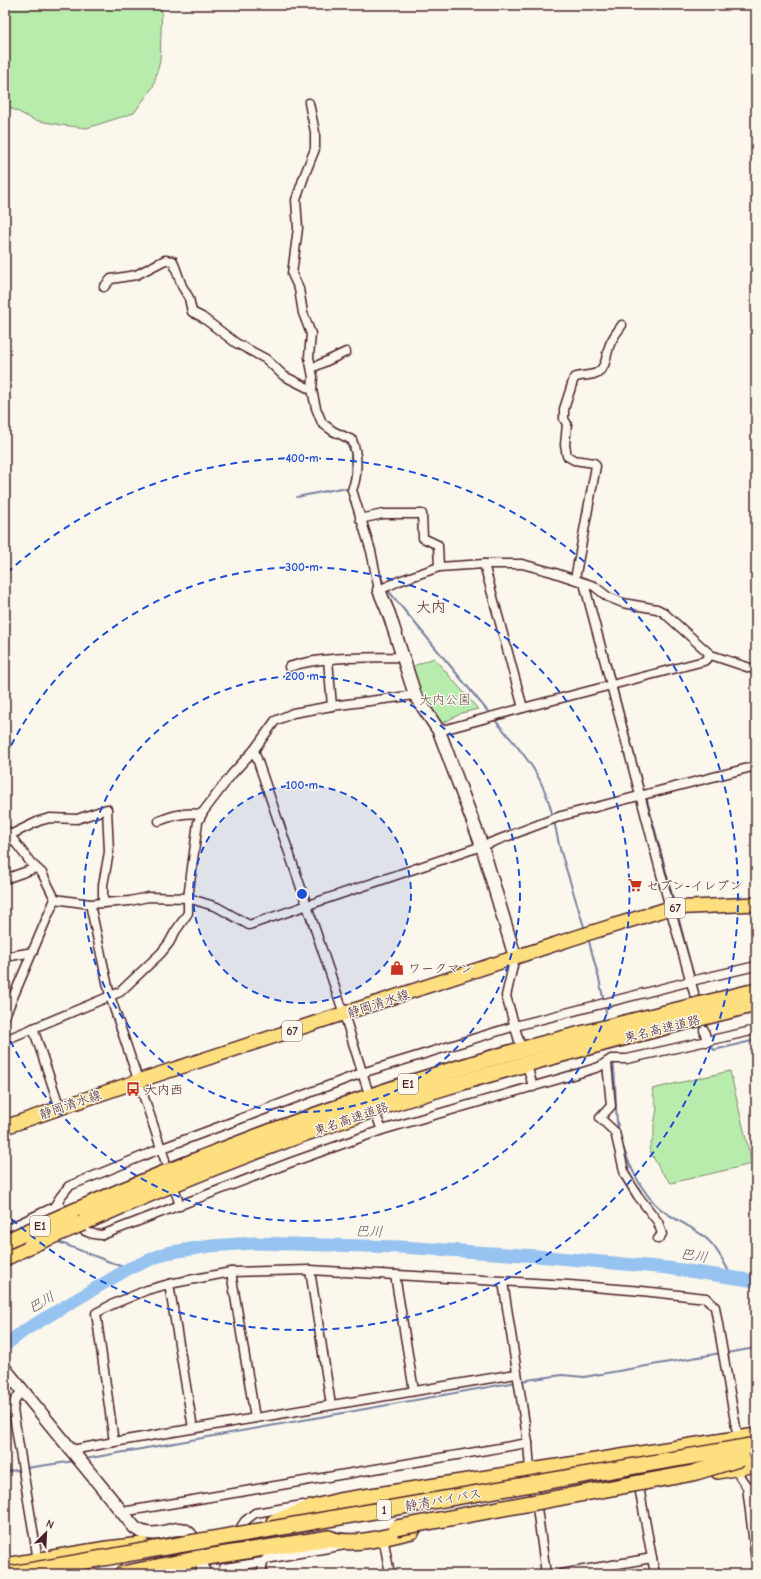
<svg xmlns="http://www.w3.org/2000/svg" width="761" height="1579" viewBox="0 0 761 1579" font-family="'Comic Neue','Klee One',sans-serif">
  <style>
    .green { fill: #b7ecad; stroke: #80866c }
    .lines { fill: none; stroke-linecap: round; stroke-linejoin: round }
    .stream { stroke: #7881a1; stroke-width: 2 }
    .river { stroke: #97c3f0; stroke-width: 13 }
    .street-casing { stroke: #4a1f2b; stroke-width: 11 }
    .secondary-casing { stroke: #4a1f2b; stroke-width: 15 }
    .primary-casing { stroke: #4a1f2b; stroke-width: 16 }
    .highway-casing { stroke: #4a1f2b; stroke-width: 18 }
    .street { stroke: #fbf7ec; stroke-width: 8 }
    .secondary { stroke: #fbf7ec; stroke-width: 12 }
    .primary { stroke: #fedf80; stroke-width: 13 }
    .highway { stroke: #fedf80; stroke-width: 15 }
    .highway-bridge-casing { stroke: #4a1f2b; stroke-width: 18; stroke-linecap: butt }
    .highway-bridge { stroke: #fedf80; stroke-width: 15 }
    .ring { fill: none; stroke: #1d4ed8; stroke-width: 2; stroke-dasharray: 7 5 }
    .labels { text-anchor: middle; stroke-width: 3; stroke-linejoin: round; paint-order: stroke }
    .shield { fill: #fbf7ec; stroke: #7f6065; stroke-width: 1 }
    .shield-label { font-size: 12px; font-weight: bold; fill: #4a1f2b }
    .park-label { font-size: 13px; fill: #65524c; stroke: #fbf7ec }
    .poi-label { font-size: 13px; fill: #4a1f2b; stroke: #fbf7ec; text-anchor: start }
    .street-label { font-size: 13px; fill: #4a1f2b; stroke: #fbf7ec }
    .water-label { font-size: 14px; font-style: italic; fill: #615066; stroke: #fbf7ec }
    .quarter-label { font-size: 15px; fill: #4a1f2b; stroke: #fbf7ec }
    .centre { fill: #1d4ed8; stroke: #fbf7ec; stroke-width: 2 }
    .ring-label { font-size: 12px; text-anchor: middle; font-weight: bold; fill: #1d4ed8; stroke: #fbf7ec; stroke-width: 3; stroke-linejoin: round; paint-order: stroke }
  </style>
  <rect width="100%" height="100%" fill="#fbf7ec"/>
  <filter id="ink" filterUnits="userSpaceOnUse"><feTurbulence type="fractalNoise" baseFrequency=".025" numOctaves="2"/><feDisplacementMap in="SourceGraphic" scale="8" xChannelSelector="R" yChannelSelector="G"/><feConvolveMatrix kernelMatrix="1 2 1 2 8 2 1 2 1" color-interpolation-filters="sRGB"/></filter>
  <g filter="url(#ink)">
    <g class="green">
      <polygon points="5,5 162,5 160,61 153,87 134,113 87,128 61,125 34,120 5,105"/>
      <polygon points="434,658 478,709 462,713 439,725 419,694 411,667"/>
      <polygon points="730,1071 752,1164 671,1183 660,1170 649,1149 654,1136 654,1125 657,1109 652,1089"/>
    </g>
    <g class="lines">
      <g class="stream">
        <polyline points="321,427 332,436 337,437"/>
        <polyline points="345,440 351,452 351,480"/>
        <polyline points="297,497 341,488 349,490"/>
        <polyline points="369,531 375,549 377,561"/>
        <polyline points="378,568 384,584"/>
        <polyline points="386,588 490,714"/>
        <polyline points="592,590 591,594 615,682"/>
        <polyline points="616,686 644,792"/>
        <path d="M494,719C522,752 543,773 553,817"/>
        <polyline points="646,796 674,902"/>
        <polyline points="554,821 560,849 585,930"/>
        <polyline points="677,912 694,978"/>
        <polyline points="588,938 599,979 604,1002"/>
        <polyline points="605,1006 606,1013"/>
        <polyline points="712,1047 714,1050 756,1040"/>
        <path d="M613,1060C616,1081 615,1101 617,1121C621,1149 635,1182 654,1203C669,1219 694,1226 709,1241C719,1250 725,1265 732,1277"/>
        <polyline points="56,1241 128,1269"/>
        <polyline points="726,1353 756,1348"/>
        <polyline points="520,1381 562,1375 584,1377 721,1353"/>
        <polyline points="85,1459 516,1382"/>
        <polyline points="26,1468 75,1461"/>
        <polyline points="5,1472 22,1469"/>
      </g>
      <polyline class="river" points="5,1345 25,1330 128,1269 166,1253 210,1246 254,1243 401,1247 537,1256 668,1268 756,1281"/>
      <defs>
        <g id="street">
          <path d="M309,103L315,132V149L305,174L296,200L298,228L292,274L299,289L303,313L311,334L309,357L313,377L312,390L316,408L322,423L333,431L352,440C358,454 358,476 352,490L371,551L379,590L399,581L439,567L484,564H522L552,572L594,586L608,597L623,603L657,609L663,612L711,655L756,670"/>
          <polyline points="104,287 111,279 136,275 165,260 173,261 182,286 189,298 192,312 202,317 236,343 266,359 284,376 312,390"/>
          <polyline points="312,368 346,352"/>
          <polyline points="360,519 383,514 422,514 423,538 438,545 439,567"/>
          <polyline points="484,564 523,708"/>
          <path d="M575,579L596,466L594,463L574,460L567,456L565,445L567,424L564,419V409L574,378C581,374 591,377 598,372C607,366 606,355 609,347C611,339 618,331 622,325"/>
          <polyline points="584,583 670,908 694,993"/>
          <polyline points="328,660 332,706"/>
          <path d="M289,667C319,656 369,658 402,657"/>
          <polyline points="439,731 523,708 704,661 711,655"/>
          <polyline points="254,750 344,1014 367,1088"/>
          <path d="M159,821C174,815 186,812 202,814"/>
          <polyline points="5,829 31,863 42,873 55,899"/>
          <polyline points="10,835 39,821 50,818 77,819 107,809 109,852 103,885 103,903"/>
          <polyline points="5,879 36,868"/>
          <polyline points="55,899 90,904 130,901 148,897 188,898 217,907 249,925 482,846 561,816 756,766"/>
          <polyline points="90,904 110,996 165,1160"/>
          <polyline points="5,957 33,952"/>
          <polyline points="515,957 506,996 519,1041"/>
          <polyline points="5,1016 55,899"/>
          <polyline points="33,1028 60,1108"/>
          <polyline points="704,1030 707,1042"/>
          <polyline points="5,1040 120,992 161,953 169,943 175,932 188,913 188,898 198,822 203,812 232,774 254,750 275,721 293,713 332,706 415,695"/>
          <polyline points="607,1063 611,1106 600,1118 615,1132 625,1175 638,1196 658,1222 662,1234 658,1239"/>
          <polyline points="529,1072 533,1087"/>
          <polyline points="378,1120 382,1130"/>
          <polyline points="176,1193 180,1206"/>
          <path d="M58,1203C68,1220 82,1235 102,1235L292,1162L382,1130L583,1072L599,1067L611,1059H627L756,1030"/>
          <polyline points="5,1230 54,1207 61,1196 69,1186 160,1149 362,1073 515,1026 691,981 756,966"/>
          <polyline points="310,1270 331,1405"/>
          <polyline points="231,1272 255,1418"/>
          <polyline points="395,1275 414,1391"/>
          <polyline points="503,1282 528,1443 530,1470 537,1508 546,1574"/>
          <polyline points="169,1284 193,1428"/>
          <polyline points="22,1390 15,1400 13,1410 37,1554"/>
          <polyline points="114,1442 96,1313 111,1305 147,1290 169,1284 231,1272 310,1270 569,1285 642,1291 706,1298 715,1307 738,1439"/>
          <polyline points="72,1450 114,1442 516,1374"/>
          <polyline points="737,1465 740,1477 747,1487 756,1561"/>
          <polyline points="639,1487 655,1574"/>
          <polyline points="747,1487 756,1486"/>
          <polyline points="122,1512 528,1443"/>
          <polyline points="239,1530 245,1521 255,1513 303,1505"/>
          <polyline points="383,1537 390,1574"/>
          <polyline points="224,1568 263,1562"/>
          <path d="M263,1574C262,1568 261,1564 266,1559L345,1545"/>
          <polyline points="561,1574 652,1558"/>
        </g>
        <g id="secondary">
          <polyline points="379,590 389,614 415,695 439,731 482,846 515,957"/>
          <path d="M5,1369L135,1528C168,1550 189,1494 204,1574"/>
        </g>
        <polyline id="primary" points="5,1127 138,1081 580,936 670,908 756,904"/>
        <g id="highway">
          <path d="M72,1212C221,1147 374,1090 531,1047C606,1027 681,1009 756,991"/>
          <path d="M83,1223C201,1170 322,1124 446,1087C549,1056 652,1030 756,1004"/>
          <polyline points="5,1258 31,1245"/>
          <polyline points="718,1471 756,1464"/>
          <polyline points="274,1522 311,1508 339,1501 756,1436"/>
          <polyline points="5,1566 107,1549 142,1545"/>
          <path d="M122,1574L201,1558L329,1538C351,1548 389,1536 412,1531"/>
        </g>
      </defs>
      <use href="#street" class="street-casing"/>
      <use href="#secondary" class="secondary-casing"/>
      <use href="#primary" class="primary-casing"/>
      <use href="#highway" class="highway-casing"/>
      <use href="#street" class="street"/>
      <use href="#secondary" class="secondary"/>
      <use href="#primary" class="primary"/>
      <use href="#highway" class="highway"/>
      <defs>
        <g id="highway-bridge">
          <polyline points="7,1241 72,1212"/>
          <polyline points="31,1245 83,1223"/>
          <polyline points="396,1528 693,1473 742,1458"/>
          <polyline points="11,1574 756,1445"/>
        </g>
      </defs>
      <use href="#highway-bridge" class="highway-bridge-casing"/>
      <use href="#highway-bridge" class="highway-bridge"/>
    </g>
  </g>
  <circle cx="302" cy="894" r="109" fill="#1d4ed8" fill-opacity=".12"/>
  <g class="ring">
    <circle cx="302" cy="894" r="109"/>
    <circle cx="302" cy="894" r="218"/>
    <path d="M6 756A327 327 0 1 1 6 1032"/>
    <path d="M7 573A436 436 0 1 1 7 1215"/>
  </g>
  <defs>
    <symbol id="supermarket-bare" viewBox="-9 -9 18 18"><path d="M-6-5.5h2.5l.6 2H6L4.5 2H-2.5L-4.4-4H-6ZM-1.5 3.2a1.3 1.3 0 1 0 .1 0ZM3 3.2a1.3 1.3 0 1 0 .1 0Z" fill="#c8321e" stroke="#fbf7ec" stroke-width="2.5" paint-order="stroke"/></symbol>
    <symbol id="shop-bare" viewBox="-9 -9 18 18"><path d="M-5-2.5h2.3a2.7 3.5 0 0 1 5.4 0H5L5.5 6h-11ZM-1.5-2.5h3a1.5 2.3 0 0 0-3 0Z" fill="#c8321e" stroke="#fbf7ec" stroke-width="2.5" paint-order="stroke"/></symbol>
    <symbol id="bus-bare" viewBox="-9 -9 18 18"><path d="M-5-6H5V4H4V6H2V4H-2V6H-4V4H-5ZM-3.5-4V0h7V-4ZM-3.5 1.2v1.5H-2V1.2ZM2 1.2v1.5H3.5V1.2Z" fill="#c8321e" stroke="#fbf7ec" stroke-width="2.5" paint-order="stroke"/></symbol>
  </defs>
  <g fill-rule="evenodd">
    <use href="#supermarket-bare" x="625" y="875" width="20" height="20"/>
    <use href="#shop-bare" x="387" y="958" width="20" height="20"/>
    <use href="#bus-bare" x="123" y="1079" width="20" height="20"/>
  </g>
  <g class="labels">
    <g class="shield">
      <rect x="665" y="898" width="20" height="20" rx="3"/>
      <rect x="282" y="1021" width="20" height="20" rx="3"/>
      <rect x="398" y="1074" width="20" height="20" rx="3"/>
      <rect x="30" y="1216" width="20" height="20" rx="3"/>
      <rect x="377" y="1500" width="14" height="20" rx="3"/>
    </g>
    <g class="shield-label">
      <text x="675" y="912">67</text>
      <text x="292" y="1035">67</text>
      <text x="408" y="1088">E1</text>
      <text x="40" y="1230">E1</text>
      <text x="384" y="1514">1</text>
    </g>
    <g class="park-label">
      <text x="445" y="704">大内公園</text>
    </g>
    <g class="poi-label">
      <text x="646" y="890">セブン-イレブン</text>
      <text x="408" y="973">ワークマン</text>
      <text x="144" y="1094">大内西</text>
    </g>
    <g class="street-label">
      <text transform="translate(378 1003) rotate(-18)" y="5">静岡清水線</text>
      <text transform="translate(662 1028) rotate(-14)" y="5">東名高速道路</text>
      <text transform="translate(70 1104) rotate(-19)" y="5">静岡清水線</text>
      <text transform="translate(351 1118) rotate(-19)" y="5">東名高速道路</text>
      <text transform="translate(443 1499) rotate(-10)" y="5">静清バイパス</text>
    </g>
    <g class="water-label">
      <text transform="translate(369 1231) rotate(2)" y="5">巴川</text>
      <text transform="translate(694 1255) rotate(9)" y="5">巴川</text>
      <text transform="translate(41 1302) rotate(-30)" y="5">巴川</text>
    </g>
    <g class="quarter-label">
      <text x="431" y="612">大内</text>
    </g>
  </g>
  <circle cx="302" cy="894" r="6" class="centre"/>
  <g class="ring-label">
    <text x="302" y="462">400 m</text>
    <text x="302" y="571">300 m</text>
    <text x="302" y="680">200 m</text>
    <text x="302" y="789">100 m</text>
  </g>
  <rect width="761" height="1579" fill="none" stroke="#fbf7ec" stroke-width="20"/>
  <rect x="10" y="10" width="741" height="1559" fill="none" stroke="#4a1f2b" stroke-width="1.5" filter="url(#ink)"/>
  <g transform="translate(46 1533) rotate(24)" stroke="#fbf7ec" stroke-width="3" paint-order="stroke">
  <path d="M0-3L7 15L0 10L-7 15Z" fill="#4a1f2b"/>
  <text y="-6" font-size="11" font-weight="bold" text-anchor="middle" fill="#4a1f2b">N</text>
  </g>
</svg>
